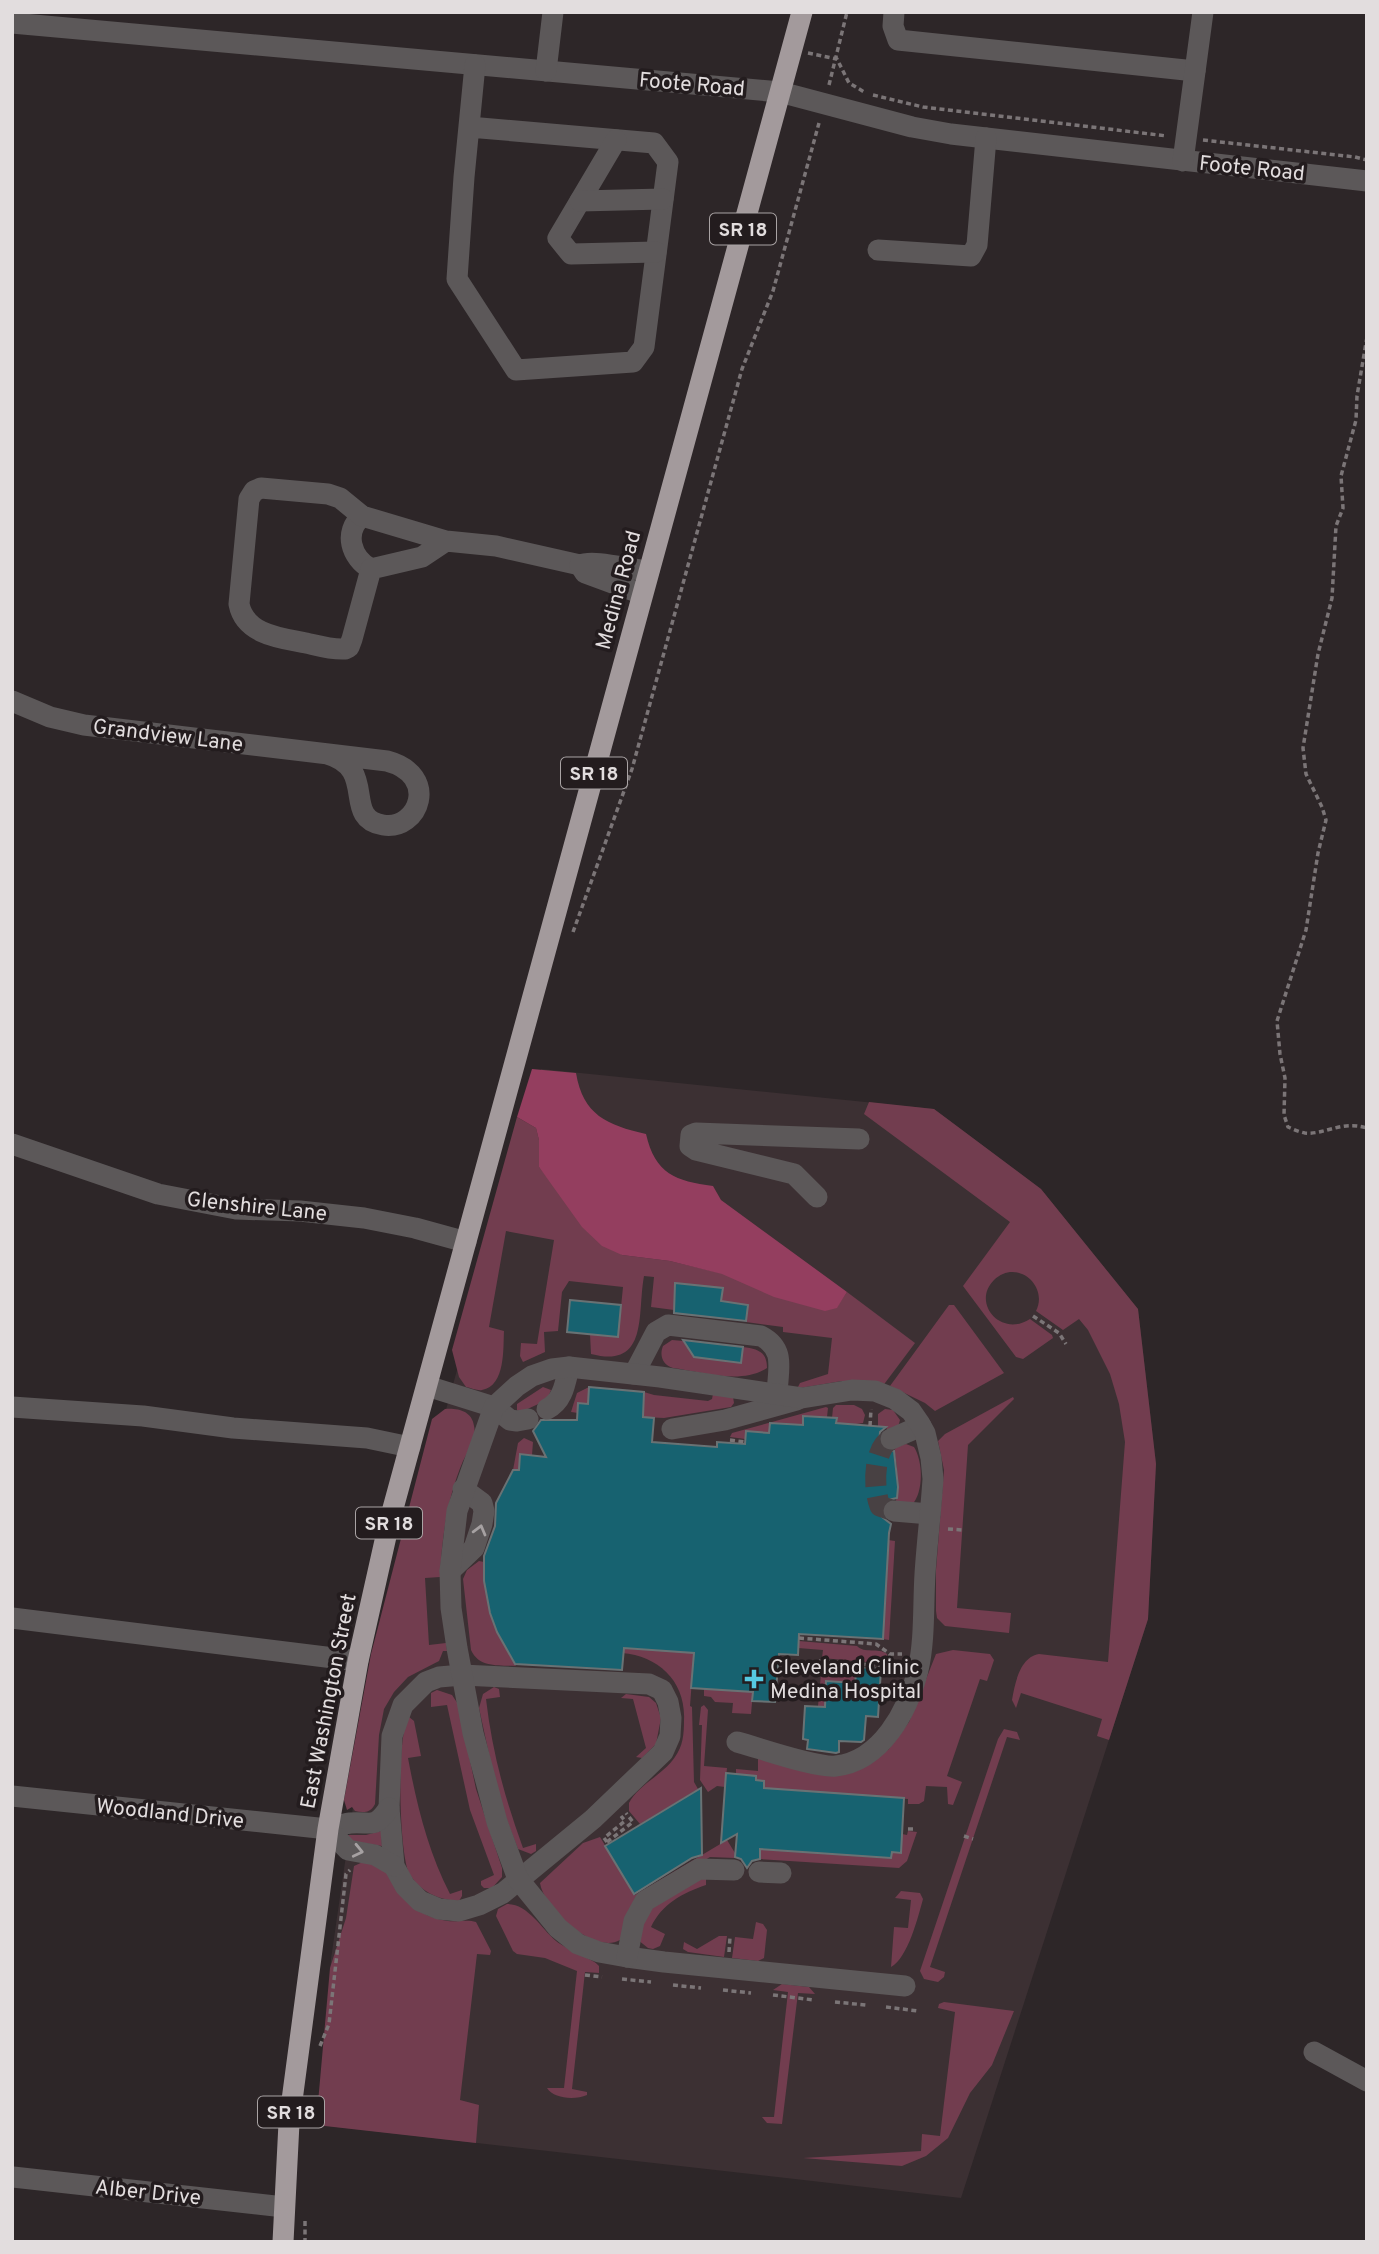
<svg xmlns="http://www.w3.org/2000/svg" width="1379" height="2254" viewBox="0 0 1379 2254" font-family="Overpass,sans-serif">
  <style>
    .built { fill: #3c3033 }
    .green { fill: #723d4f }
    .forest { fill: #943e5f }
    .building { fill: #176270; stroke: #697274; stroke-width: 2 }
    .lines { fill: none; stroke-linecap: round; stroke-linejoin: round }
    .minor-tunnel { stroke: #484143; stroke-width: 21; stroke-dasharray: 21 10; stroke-linecap: butt }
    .path { stroke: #7b7577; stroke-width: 3.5; stroke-dasharray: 5 3.5; stroke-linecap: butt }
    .minor { stroke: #5c5859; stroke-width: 21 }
    .highway { stroke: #a39a9c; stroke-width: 21 }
    .oneway { stroke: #a6a1a2 }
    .poi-dot { fill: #56c9e1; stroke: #231c1e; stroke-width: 2.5 }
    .labels { text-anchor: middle; stroke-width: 7; stroke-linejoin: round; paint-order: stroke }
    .shield { fill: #231c1e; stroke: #a9a3a4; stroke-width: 2 }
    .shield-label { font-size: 19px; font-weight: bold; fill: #e2ddde }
    .street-label { font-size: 21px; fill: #e2ddde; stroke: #231c1e }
    .poi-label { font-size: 21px; fill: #e2ddde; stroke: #231c1e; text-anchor: start }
  </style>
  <rect width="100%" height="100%" fill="#2d2628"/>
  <polygon class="built" points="541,1069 934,1109 1041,1189 1138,1309 1156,1464 1148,1619 961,2198 319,2125 331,1959 362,1745 437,1442"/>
  <g class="green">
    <path d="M869,1102L934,1109L1041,1189L1138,1309L1156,1464L1148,1619L1109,1740L1097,1736L1102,1719L1021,1693L1016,1708L1012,1700C1015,1683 1020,1657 1039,1654L1108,1662L1125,1442L1119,1404L1110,1374L1088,1330L1079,1319L1063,1330L1036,1311C1049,1285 1016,1258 994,1280C971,1303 1001,1338 1030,1319L1052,1335L1053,1338L1023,1359L1016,1357L963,1286L1010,1222L864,1114Z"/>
    <path d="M517,1117L536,1128L539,1140V1167L562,1196L622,1255L670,1261L729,1275L837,1307L847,1292L915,1343L882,1387L842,1381L800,1388L798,1387L800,1383L828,1374L832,1338L783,1332V1327L746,1322L748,1305L721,1301L722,1288L675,1283L674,1310L651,1307L654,1277L644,1276C637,1314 649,1369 591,1354L590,1334L618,1337L623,1287L569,1281L562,1292L558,1331L544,1332L545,1352L523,1362L520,1356L521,1343L537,1344L554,1240L506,1231L489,1327L504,1331C503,1347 506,1386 482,1390C478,1391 471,1388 466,1387L459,1377L452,1350Z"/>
    <polygon points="949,1305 954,1305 1004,1373 935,1411 925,1403 890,1386"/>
    <path d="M672,1340L683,1341L694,1357L741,1363L743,1347C757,1349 767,1351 767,1368C741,1385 703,1372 673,1368C663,1365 659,1356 663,1346Z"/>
    <polygon points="543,1387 551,1390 547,1400 521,1412 517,1410 517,1404"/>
    <polygon points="589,1387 588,1404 578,1413 571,1412 577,1393"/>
    <polygon points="644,1392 654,1395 708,1401 712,1399 713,1394 733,1397 734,1403 731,1407 664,1418 643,1417"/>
    <polygon points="1013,1397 1014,1399 968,1445 957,1608 1011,1613 1009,1633 945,1626 937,1618 936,1611 936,1570 944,1470 938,1441 945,1434"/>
    <polygon points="836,1405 854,1405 862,1409 865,1415 863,1423 836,1427 837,1418 832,1418 833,1408"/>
    <polygon points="826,1407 828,1408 827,1417 803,1416 803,1425 770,1423 769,1433 747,1431 745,1439 730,1437 732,1433"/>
    <path d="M445,1409C458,1408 472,1411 474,1426C477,1437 468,1451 463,1461C447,1499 442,1536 440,1577L425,1578L429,1645L446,1643L447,1651H443L439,1661L408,1677L394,1692L384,1709L379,1735L375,1804C371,1813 363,1813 355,1811L352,1807L347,1810L344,1800L371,1654L432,1419Z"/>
    <polygon points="885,1409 893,1410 900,1420 898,1427 888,1432 886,1427 878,1426 878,1414"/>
    <polygon points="524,1438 533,1442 532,1455 520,1454 519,1470 513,1470 518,1443"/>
    <path d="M906,1444L914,1447C923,1461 924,1492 912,1505L896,1504L897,1468L894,1447Z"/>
    <polygon points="888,1540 895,1541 889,1640 883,1639"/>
    <path d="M479,1561L484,1562C484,1601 495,1633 516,1666C499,1665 479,1668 471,1650L463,1579L467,1570Z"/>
    <path d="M799,1641L857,1646C864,1654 878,1647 887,1654L888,1664L822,1658L823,1650L798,1648Z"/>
    <path d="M622,1642L694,1653L690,1706L692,1707L694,1782L698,1789L640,1824L629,1811V1803C639,1784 663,1775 675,1757C683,1746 684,1734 684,1720C686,1682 659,1656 622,1653Z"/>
    <polygon points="953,1650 990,1654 994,1660 987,1681 980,1679 947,1776 962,1782 953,1805 948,1804 947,1787 926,1786 924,1801 919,1804 908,1804 908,1799 764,1788 764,1781 756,1780 756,1776 736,1774 736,1769 758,1771 758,1756 798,1768 888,1750 909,1722 936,1654"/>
    <polygon points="822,1663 857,1665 855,1683 827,1681 825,1707 818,1706"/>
    <path d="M494,1687L499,1689L500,1697L486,1699C492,1751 505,1799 523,1848L536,1844V1851L531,1854L518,1849L499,1800L479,1708L483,1694Z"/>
    <polygon points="704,1689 753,1692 751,1714 732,1713 733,1703 715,1702 711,1697 704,1696"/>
    <polygon points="437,1690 452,1695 458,1704 476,1789 502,1868 502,1877 492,1888 484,1888 481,1885 481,1881 494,1875 470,1810 447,1705 431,1707 431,1693"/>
    <polygon points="626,1694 649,1697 656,1703 661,1718 656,1744 642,1758 636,1757 646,1748 633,1699 621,1698"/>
    <polygon points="704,1705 708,1710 704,1766 727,1768 725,1787 717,1786 708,1792 700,1780 702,1725 699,1725 701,1707"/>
    <path d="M409,1717L414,1721L421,1756L408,1758C417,1806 428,1851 450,1894L462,1890V1896L459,1901C438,1900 419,1891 409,1873C399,1853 396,1733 409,1717Z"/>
    <polygon points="1004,1729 1017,1732 1020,1740 1007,1737 930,1967 945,1972 944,1977 938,1982 924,1979 920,1971 998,1739"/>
    <polygon points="381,1831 382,1846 346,1840 344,1835 366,1835"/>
    <polygon points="908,1831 917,1832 907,1861 899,1868 760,1859 760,1849 891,1858 892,1852 901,1852 902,1834 907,1835"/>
    <path d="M600,1837L635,1895L727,1840L735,1853V1858L710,1857L644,1896L620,1940C594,1955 544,1909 540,1883L583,1843Z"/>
    <path d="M365,1861L385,1869C399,1896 417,1917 448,1921C458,1922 468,1919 476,1922L491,1951L490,1955L477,1954L460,2100L479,2105L476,2143L316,2125L330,1968L346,1918L354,1866Z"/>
    <path d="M706,1875V1885C682,1893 662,1904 651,1927L665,1934L660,1946L653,1949L648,1948L638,1940L642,1912Z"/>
    <path d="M901,1891L920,1893L923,1899C918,1917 908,1958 891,1967L894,1927L908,1928L911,1900L895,1898Z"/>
    <path d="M507,1904C528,1904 541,1928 556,1941C567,1950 594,1959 599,1966V1973L585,1972L572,2089L587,2092V2095C575,2100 554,2099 547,2088H564L577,1971L545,1958L517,1954L513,1951L496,1916L498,1909Z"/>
    <polygon points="756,1922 763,1924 767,1930 764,1958 758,1961 732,1958 735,1937 753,1939"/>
    <polygon points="719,1936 727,1936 724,1957 688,1952 683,1949 684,1942 697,1949"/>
    <polygon points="782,1984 809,1987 815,1994 798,1993 782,2124 767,2123 762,2117 774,2117 788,1992 773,1990"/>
    <polygon points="944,2002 1014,2011 992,2065 970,2093 948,2138 926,2156 902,2166 803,2158 921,2151 922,2134 940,2136 955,2012 938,2008 939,2004"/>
  </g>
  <path class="forest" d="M532,1069L576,1073C583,1115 607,1125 646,1134C655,1174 676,1181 713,1186L721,1200L847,1292L837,1308L825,1311L774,1297L722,1274L670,1261L622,1255L602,1246L582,1227L539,1167V1140L536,1128L517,1117Z"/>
  <g class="building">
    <polygon points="675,1283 723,1288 721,1301 748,1305 746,1321 674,1313"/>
    <polygon points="570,1300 621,1305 618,1337 567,1332"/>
    <polygon points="683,1340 743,1347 741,1363 694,1357"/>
    <polygon points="589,1387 644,1392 643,1417 654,1418 652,1442 717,1447 717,1442 745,1444 746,1431 769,1433 770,1423 803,1425 803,1416 837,1418 836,1423 886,1427 880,1432 879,1444 884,1450 894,1451 898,1487 897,1498 888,1500 881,1509 882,1517 891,1524 889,1533 883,1639 799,1634 798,1655 779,1654 775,1702 752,1701 753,1692 691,1688 694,1653 624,1648 622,1670 515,1664 497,1632 490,1613 484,1581 484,1556 495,1526 496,1503 513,1470 519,1470 520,1454 546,1457 533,1431 541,1420 577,1420 578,1403 588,1404"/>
    <polygon points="857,1667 881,1669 878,1717 866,1716 864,1740 861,1742 839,1741 839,1752 836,1753 807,1749 808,1740 803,1739 805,1706 825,1707 826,1681 855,1683"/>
    <polygon points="726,1773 756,1776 756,1780 764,1781 764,1788 904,1798 901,1853 892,1852 891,1858 760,1849 760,1859 752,1861 747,1868 741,1859 735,1857 737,1834 721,1843"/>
    <polygon points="701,1788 702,1855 692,1858 634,1894 605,1846"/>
  </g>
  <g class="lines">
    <path class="minor-tunnel" d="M891,1439C873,1448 873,1489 880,1506L894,1511"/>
    <g class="path">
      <polyline points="808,53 837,59 849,83 866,93"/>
      <polyline points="829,85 847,12"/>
      <polyline points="873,95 923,107 1167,136"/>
      <polyline points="1203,140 1355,157 1367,160"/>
      <path d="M1367,337L1357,396L1356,420L1341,476L1343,508L1336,526L1332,598L1318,654L1303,748L1306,774L1322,807L1326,820L1318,853L1306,930L1277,1021L1280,1054L1285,1078L1284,1115L1288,1127C1293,1129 1299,1132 1305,1133C1324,1135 1342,1120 1367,1128"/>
      <polyline points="573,932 632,769 742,369 773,291 819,123"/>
      <polyline points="1033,1316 1059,1333 1066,1344"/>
      <polyline points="870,1426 871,1409"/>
      <polyline points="730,1440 745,1442"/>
      <polyline points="948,1529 962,1530"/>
      <polyline points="799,1638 876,1644 890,1654 902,1654"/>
      <polyline points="819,1661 889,1666 890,1654"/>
      <polyline points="908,1829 916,1829"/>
      <polyline points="964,1836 973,1839"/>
      <polyline points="607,1842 633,1822 626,1813"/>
      <polyline points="607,1842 604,1838 625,1821 621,1816"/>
      <polyline points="729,1952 730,1937"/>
      <polyline points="585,1975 602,1977"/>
      <polyline points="622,1979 651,1982"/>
      <polyline points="673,1985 701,1988"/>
      <polyline points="723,1990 751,1993"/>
      <polyline points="773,1995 814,2000"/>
      <polyline points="835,2002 866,2005"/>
      <polyline points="886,2007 918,2011"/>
      <polyline points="320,2046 329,2024 346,1874 350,1870"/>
      <polyline points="305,2221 305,2242"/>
    </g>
    <g class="minor">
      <polyline points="894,12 893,26 898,40 1195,71"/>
      <polyline points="12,23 780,92 912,127 951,134 1367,181"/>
      <polyline points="546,71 553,12"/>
      <polyline points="469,127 654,143 668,162 644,347 633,362 516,370 457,279 464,177 475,65"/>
      <polyline points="616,140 558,238 571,254 656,252"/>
      <polyline points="1183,161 1203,12"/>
      <polyline points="580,201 663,199"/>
      <polyline points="878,250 971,256 977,245 986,138"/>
      <path d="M362,516C343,532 351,558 371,569"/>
      <path d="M446,541L422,557L371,569L352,639L349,647L345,649C332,650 319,646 306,643C281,638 245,635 239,604L249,499L254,491L261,488L328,494L340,498L362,516L446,541L496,546L580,565"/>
      <path d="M642,594L585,573L580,565C594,559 631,570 649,571"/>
      <path d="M12,701L50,717L84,725L387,761C440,775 419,831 383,825C341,818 379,769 327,754"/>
      <polyline points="12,1144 158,1194 236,1209 300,1211 364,1218 415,1228 466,1242"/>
      <polyline points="817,1197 794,1174 696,1150 690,1146 691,1135 696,1133 859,1139"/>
      <path d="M634,1374L656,1332L668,1325L761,1336C786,1349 778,1369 777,1394"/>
      <polyline points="427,1386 494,1407 510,1420 517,1421 528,1419"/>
      <polyline points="12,1407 143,1416 233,1428 367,1438 410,1447"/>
      <path d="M547,1409C563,1401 565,1384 569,1367"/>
      <polyline points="672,1429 725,1420 797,1400"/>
      <polyline points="891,1439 921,1426"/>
      <polyline points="894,1511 930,1514"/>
      <polyline points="450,1571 474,1548 482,1524 484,1511 482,1503 463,1489"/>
      <polyline points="12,1618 358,1661"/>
      <polygon points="462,1675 649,1684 662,1690 668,1702 671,1718 670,1736 663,1752 593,1819 503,1893 479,1905 459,1911 439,1909 420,1901 405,1886 394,1866 389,1808 392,1736 403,1705 426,1682 439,1677"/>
      <path d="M737,1742C760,1748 815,1768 836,1766C881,1761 908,1711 918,1670C925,1640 923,1606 925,1574C927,1542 931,1511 933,1479L931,1458L925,1433L920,1424L911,1411L895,1399L875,1391L852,1390L802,1398L660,1377L569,1367L552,1369L532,1376L517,1386L494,1407L457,1511L450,1571L451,1608L457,1648L473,1733L497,1822L518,1879L558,1928L578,1944L599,1952L627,1957L664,1962L905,1986"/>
      <path d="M12,1796L328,1829C335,1827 343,1824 350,1823C372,1821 374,1830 389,1808"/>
      <polyline points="328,1829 348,1850 375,1855 394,1866"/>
      <polyline points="759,1872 781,1873"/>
      <polyline points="627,1957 634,1921 645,1901 699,1869 734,1870"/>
      <polyline points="1314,2052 1367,2081"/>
      <polyline points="13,2177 284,2207"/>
    </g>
    <polyline class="highway" points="283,2242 289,2123 328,1829 358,1661 389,1523 802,12"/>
  </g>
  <defs><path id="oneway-chevron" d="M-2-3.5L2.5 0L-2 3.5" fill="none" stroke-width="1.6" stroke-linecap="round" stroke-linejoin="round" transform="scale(1.75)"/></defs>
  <g class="oneway">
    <use href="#oneway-chevron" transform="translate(480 1530) rotate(-75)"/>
    <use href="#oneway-chevron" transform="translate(358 1851) rotate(13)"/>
  </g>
  <path class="poi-dot" d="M750.5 1668.5h7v7h7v7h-7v7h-7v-7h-7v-7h7z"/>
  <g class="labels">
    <g class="shield">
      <rect x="710" y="213.5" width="66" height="31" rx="5"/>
      <rect x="561" y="757.5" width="66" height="31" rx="5"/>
      <rect x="356" y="1507.5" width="66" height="31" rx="5"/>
      <rect x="258" y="2096.5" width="66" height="31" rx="5"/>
    </g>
    <g class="shield-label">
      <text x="743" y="236">SR 18</text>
      <text x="594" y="780">SR 18</text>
      <text x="389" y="1530">SR 18</text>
      <text x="291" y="2119">SR 18</text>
    </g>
    <g class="street-label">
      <text transform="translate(692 84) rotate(5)" y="7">Foote Road</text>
      <text transform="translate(1252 168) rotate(6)" y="7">Foote Road</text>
      <text transform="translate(618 590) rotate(-75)" y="7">Medina Road</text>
      <text transform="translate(168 735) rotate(7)" y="7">Grandview Lane</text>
      <text transform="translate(257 1206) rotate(6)" y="7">Glenshire Lane</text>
      <text transform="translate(328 1701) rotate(-79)" y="7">East Washington Street</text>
      <text transform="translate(170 1813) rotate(6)" y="7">Woodland Drive</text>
      <text transform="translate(148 2192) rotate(6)" y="7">Alber Drive</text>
    </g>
    <g class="poi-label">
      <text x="770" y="1674">Cleveland Clinic<tspan x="770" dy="24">Medina Hospital</tspan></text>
    </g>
  </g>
  <rect width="1379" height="2254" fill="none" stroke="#e2ddde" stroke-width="28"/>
</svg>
